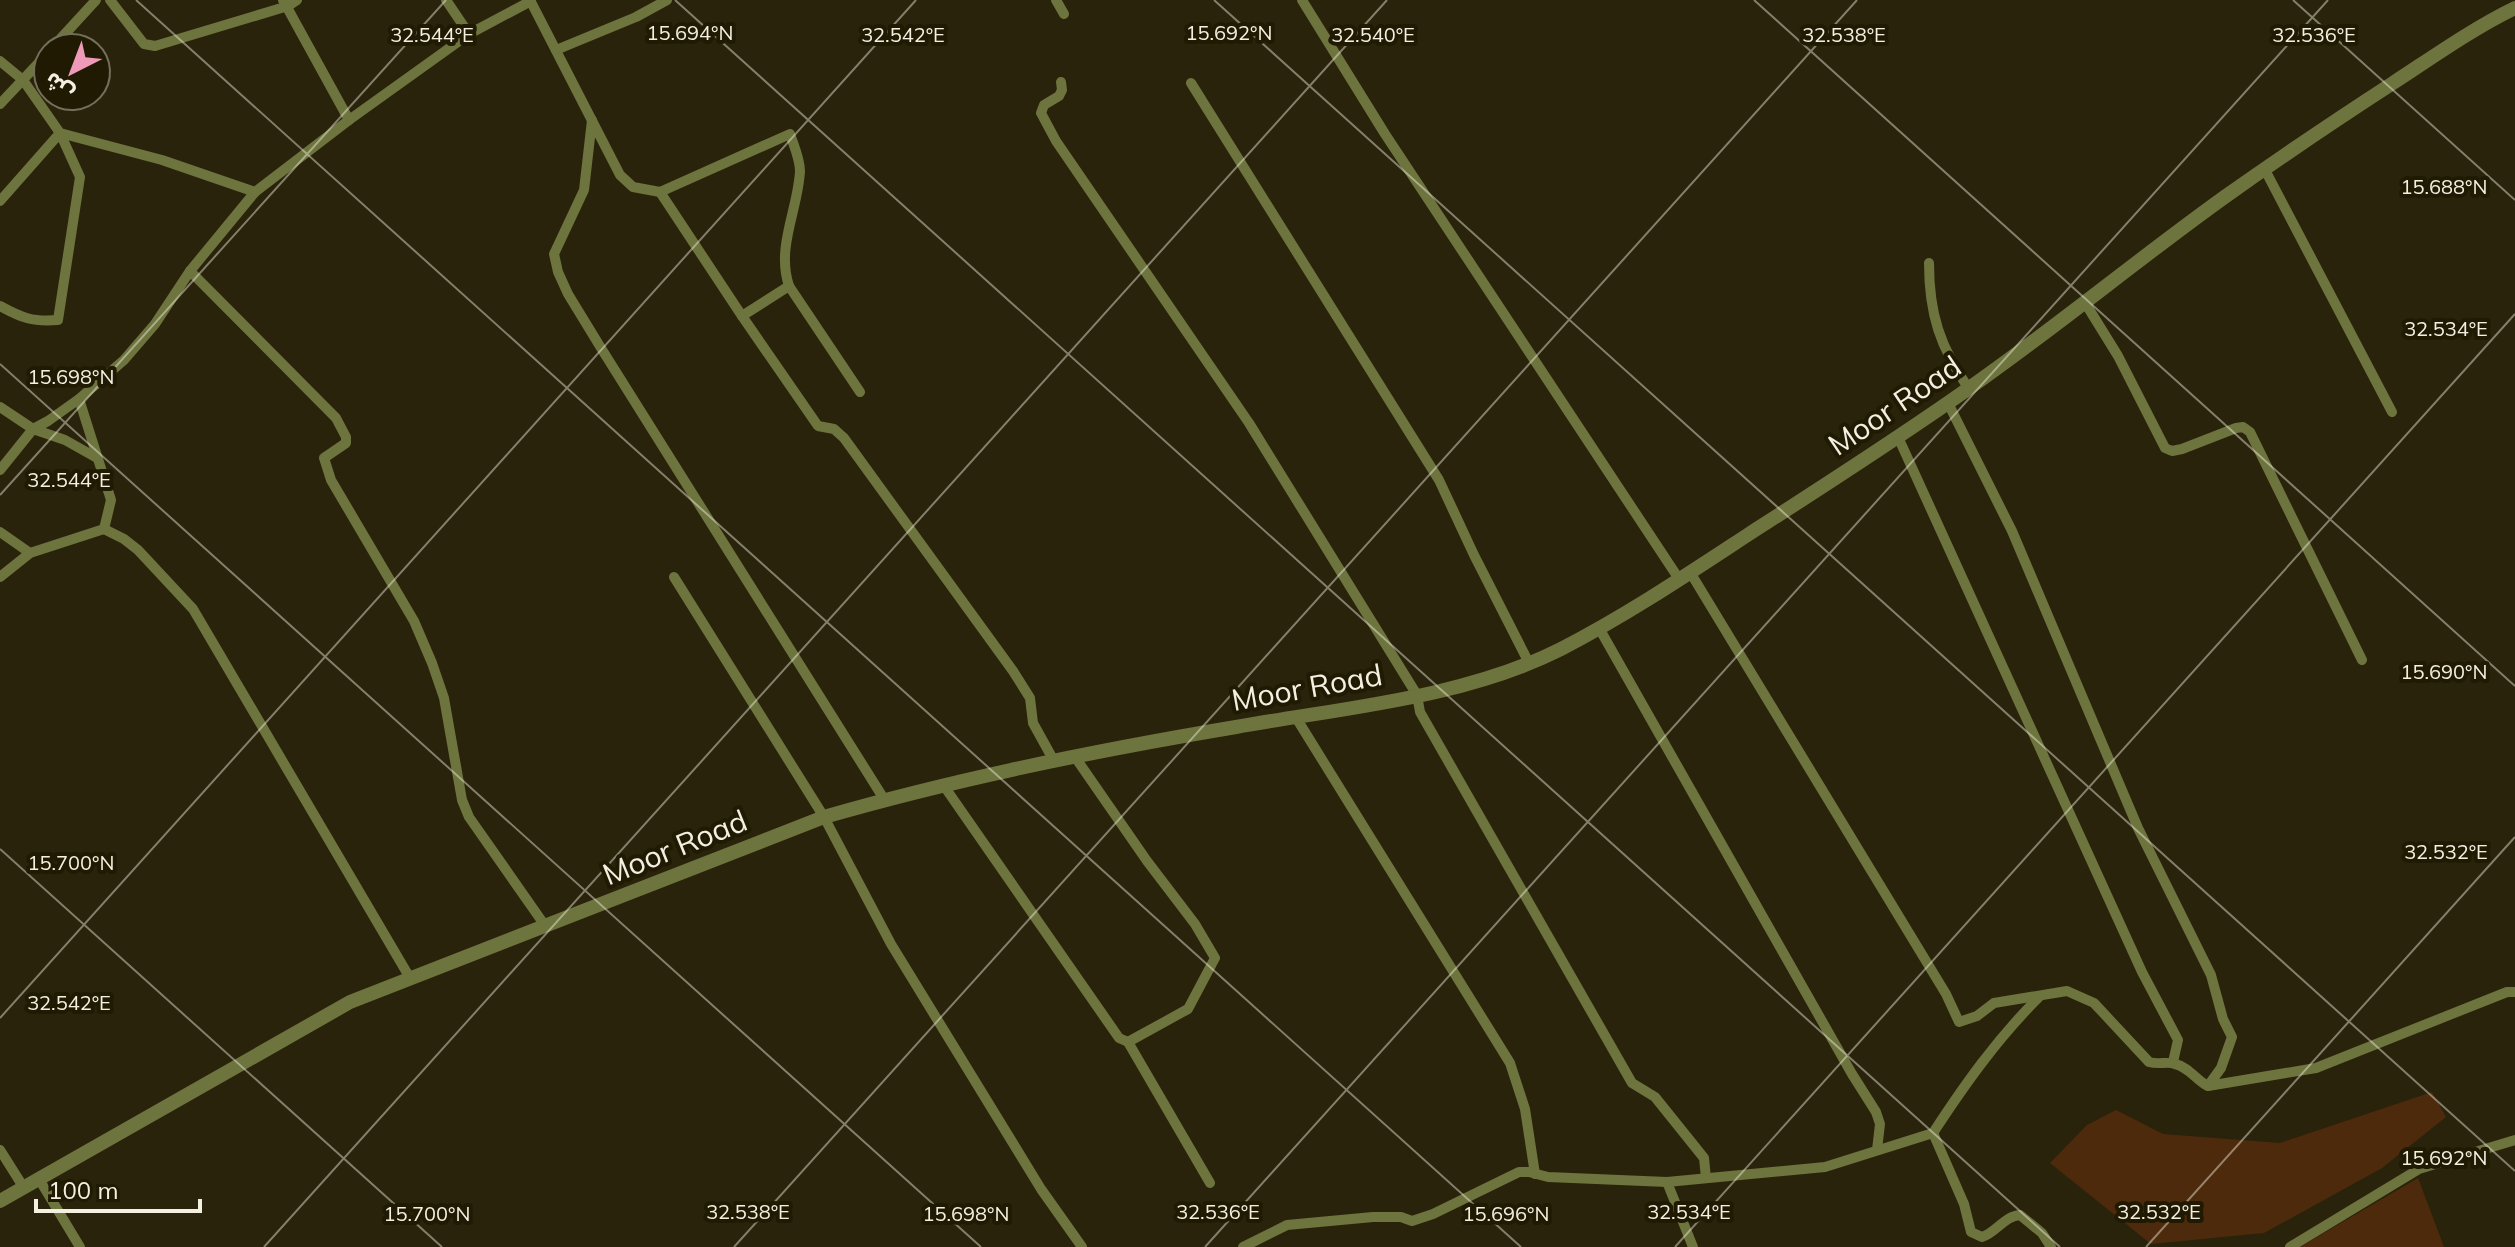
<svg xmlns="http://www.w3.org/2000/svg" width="2515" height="1247" viewBox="0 0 2515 1247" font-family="Mulish,'Noto Sans Arabic',sans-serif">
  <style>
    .green { fill: #4e2a0c }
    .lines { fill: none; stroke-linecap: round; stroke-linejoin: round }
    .minor { stroke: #6d743e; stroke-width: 10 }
    .tertiary { stroke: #6d743e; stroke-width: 14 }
    .ticks { fill: none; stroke: #f3efe1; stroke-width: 2; stroke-opacity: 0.45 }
    .labels { text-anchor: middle; stroke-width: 8; stroke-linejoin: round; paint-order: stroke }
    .street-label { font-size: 30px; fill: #f3efe1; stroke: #201a03 }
    .ticks-label { font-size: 20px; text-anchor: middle; fill: #f3efe1; stroke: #201a03; stroke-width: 8; stroke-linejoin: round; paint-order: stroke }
  </style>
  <rect width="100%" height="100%" fill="#29230b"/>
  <g class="green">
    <polygon points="2432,1092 2446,1117 2382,1168 2264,1233 2151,1244 2050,1163 2087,1125 2116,1110 2163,1134 2280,1143"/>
    <polygon points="2418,1178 2444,1247 2300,1247"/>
  </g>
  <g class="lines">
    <g class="minor">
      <polyline points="110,0 144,44 155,46 288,6 297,0"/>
      <polyline points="283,0 349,120"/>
      <polyline points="446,0 469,34"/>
      <path d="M530,0L620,175L633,187L660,192L790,134C794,146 800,159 800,171C798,210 776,247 789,286L860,392"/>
      <polyline points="1056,0 1064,14"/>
      <polyline points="1302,0 1385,134 1679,579"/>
      <polyline points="52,48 96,0"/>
      <polyline points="556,50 636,17 667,0"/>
      <polyline points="0,61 23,80 60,133 162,160 255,192 349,120 469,34 531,1"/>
      <polyline points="1061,82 1062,90 1059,96 1044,105 1041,113 1056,141 1249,423 1417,695 1420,712 1632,1083 1655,1097 1704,1158 1706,1178"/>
      <polyline points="1191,83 1439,480 1474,555 1529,663"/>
      <polyline points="0,104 48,53"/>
      <polyline points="592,120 584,190 554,254 558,272 568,294 601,348 884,799"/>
      <polyline points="2264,168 2392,412"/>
      <polyline points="660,192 742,316 818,426 834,429 844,438 1013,671 1030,698 1033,723 1054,761"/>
      <path d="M0,201L60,133L80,177L58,320C32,322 22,318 0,306"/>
      <path d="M1929,263C1929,314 1940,347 1969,389"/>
      <polyline points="190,271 336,418 346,437 346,443 324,458 331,480 414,621 432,663 444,698 462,800 469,817 546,927"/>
      <polyline points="2084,301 2118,356 2165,448 2172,451 2182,449 2236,428 2243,427 2250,432 2362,660"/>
      <polyline points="742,316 789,286"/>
      <polyline points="1948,403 2012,531 2138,828 2211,975 2223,1019 2232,1037 2221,1068 2208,1086"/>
      <polyline points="0,407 33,429 65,440 97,458"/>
      <polyline points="1898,437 2142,972 2178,1040 2173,1062"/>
      <polyline points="0,470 33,429 48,421 79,399"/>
      <polyline points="104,529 124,539 138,550 193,609 410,978"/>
      <polyline points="0,532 30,553"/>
      <path d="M1690,572L1946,994L1959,1022L1977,1016L1994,1003L2067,991L2094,1003L2149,1062C2159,1065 2167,1061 2175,1064C2189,1067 2196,1080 2208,1086L2316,1068L2507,992H2515"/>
      <polyline points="0,577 30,553 104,529 111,500 79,399 124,360 155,324 190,271 255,192"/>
      <polyline points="674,577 824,817 891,944 1041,1189 1082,1247"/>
      <polyline points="1599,628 1852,1074 1876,1112 1880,1124 1877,1150"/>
      <polyline points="1295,716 1510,1063 1525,1109 1535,1174"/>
      <polyline points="1075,757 1147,861 1195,924 1215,958 1188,1009 1128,1042"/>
      <polyline points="944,786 1119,1038 1128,1042 1210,1183"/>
      <path d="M1933,1133L1964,1204L1971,1232L1982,1237C1996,1233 2004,1216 2020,1215L2042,1233L2051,1247"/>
      <polyline points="0,1150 24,1188"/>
      <polyline points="39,1179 80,1247"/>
      <polyline points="1667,1182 1693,1247"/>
      <path d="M1243,1247L1287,1225L1373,1217H1401L1412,1221L1433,1214L1519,1172H1529L1548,1177L1667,1182L1825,1167L1933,1133C1965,1084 1997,1039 2039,997"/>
      <polyline points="2290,1247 2419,1169 2515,1140"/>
    </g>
    <path class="tertiary" d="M0,1201L350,1002L824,817C959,778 1098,750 1236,727C1342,708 1464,698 1561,649C1627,615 1688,574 1749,534C1822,487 1894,441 1965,391C2054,329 2138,259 2226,196C2281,157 2336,120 2393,83C2433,57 2472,29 2515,8"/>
  </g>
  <path class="ticks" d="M136,0L1521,1247M675,0L2060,1247M1214,0L2515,1171M1754,0L2515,686M2293,0L2515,200M0,364L981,1247M0,495L446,0M0,849L442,1247M0,1018L916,0M264,1247L1387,0M734,1247L1857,0M1205,1247L2328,0M1675,1247L2515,314M2146,1247L2515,837"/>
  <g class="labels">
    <g class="street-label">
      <text transform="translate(1895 406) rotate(-34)" y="10">Moor Road</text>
      <text transform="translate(1307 688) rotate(-10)" y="10">Moor Road</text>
      <text transform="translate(675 848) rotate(-22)" y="10">Moor Road</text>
    </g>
  </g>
  <g class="ticks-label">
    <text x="690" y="40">15.694°N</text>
    <text x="1229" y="40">15.692°N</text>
    <text x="432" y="42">32.544°E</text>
    <text x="903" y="42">32.542°E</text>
    <text x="1373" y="42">32.540°E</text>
    <text x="1844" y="42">32.538°E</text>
    <text x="2314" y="42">32.536°E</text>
    <text x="2444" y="194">15.688°N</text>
    <text x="2446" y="336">32.534°E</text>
    <text x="71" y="384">15.698°N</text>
    <text x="69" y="487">32.544°E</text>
    <text x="2444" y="679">15.690°N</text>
    <text x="2446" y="859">32.532°E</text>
    <text x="71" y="870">15.700°N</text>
    <text x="69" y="1010">32.542°E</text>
    <text x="2444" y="1165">15.692°N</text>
    <text x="748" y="1219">32.538°E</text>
    <text x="1218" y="1219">32.536°E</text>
    <text x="1689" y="1219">32.534°E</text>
    <text x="2159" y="1219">32.532°E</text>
    <text x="427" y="1221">15.700°N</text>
    <text x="966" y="1221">15.698°N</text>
    <text x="1506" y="1221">15.696°N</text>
  </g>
  <g transform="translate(72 72) rotate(222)"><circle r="38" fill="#201a03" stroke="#746f5c" stroke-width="2"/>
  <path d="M0-6L14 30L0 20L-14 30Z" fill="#ef9ab8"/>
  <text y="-12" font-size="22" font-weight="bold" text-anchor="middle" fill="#f3efe1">ش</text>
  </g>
  <path d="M36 1199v12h164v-12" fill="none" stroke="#f3efe1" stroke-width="4"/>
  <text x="48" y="1199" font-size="24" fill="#f3efe1" stroke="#201a03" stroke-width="6" paint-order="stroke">100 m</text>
</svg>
